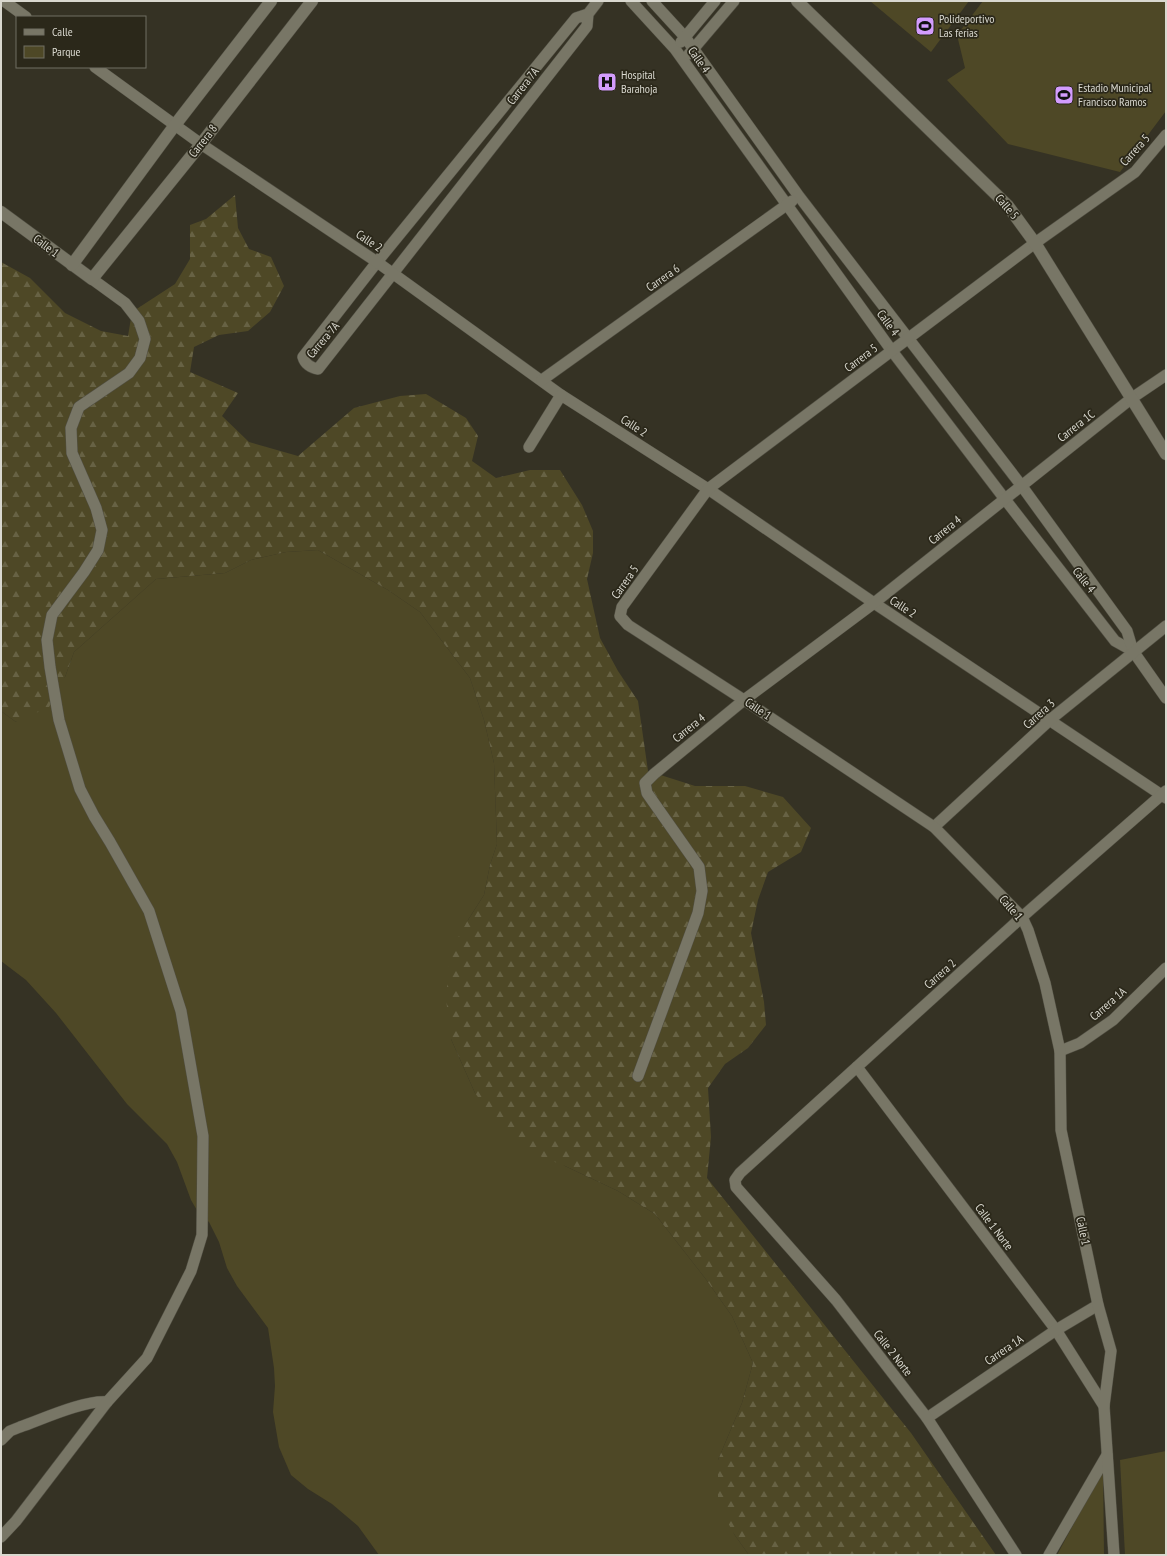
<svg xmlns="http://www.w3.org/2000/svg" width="1167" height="1556" font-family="'PT Sans Narrow',sans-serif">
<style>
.green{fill:#4e4826}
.forest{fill:url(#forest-firs)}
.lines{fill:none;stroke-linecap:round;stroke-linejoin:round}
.minor-casing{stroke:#514f43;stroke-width:12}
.tertiary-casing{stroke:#514f43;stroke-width:13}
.minor{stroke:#787666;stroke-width:11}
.tertiary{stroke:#787666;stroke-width:12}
.labels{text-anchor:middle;stroke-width:3.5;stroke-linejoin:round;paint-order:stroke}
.poi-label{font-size:12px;fill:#d9d8cf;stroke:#2b281a;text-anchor:start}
.street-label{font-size:12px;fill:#d9d8cf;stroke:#2b281a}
</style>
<defs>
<pattern id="forest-firs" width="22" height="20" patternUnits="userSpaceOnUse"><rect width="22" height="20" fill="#4e4826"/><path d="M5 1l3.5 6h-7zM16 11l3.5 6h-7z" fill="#676244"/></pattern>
</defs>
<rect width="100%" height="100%" fill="#353224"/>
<g class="green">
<path d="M870,1H969L931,52Z"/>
<path d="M983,1H1166V111L1120,172L1008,144L947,80L965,68L957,35Z"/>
<path d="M318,550L388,590L420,612L470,678L484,720L494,763L497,844L490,865L484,895L468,920L451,1039L475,1093L565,1166L618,1191L655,1214L705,1278L732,1316L753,1363L742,1403L718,1460L734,1534L749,1555H379L358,1526L332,1504L308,1489L291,1475L279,1447L273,1412L275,1386L274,1368L268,1328L237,1286L227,1268L219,1242L209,1222L198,1212L191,1200L177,1162L167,1144L127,1104L56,1013L26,980L1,961V711L16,722L65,677L74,652L156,579L225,573L251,560L286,552Z"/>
<path d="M1166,1451V1555H1125L1120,1460Z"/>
<path d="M1103,1469L1104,1555H1057Z"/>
</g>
<path class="forest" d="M235,195L238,228L249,249L271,257L284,286L270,312L248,331L219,335L194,347L190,372L238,393L222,416L249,442L298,456L354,408L400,396L426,394L466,418L478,436L472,461L496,478L530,470H560L582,505L593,531V553L587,579L600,638L618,671L638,701L648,771L695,786H745L783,797L811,828L801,852L768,872L758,900L751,933L764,1002L766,1025L748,1048L725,1064L708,1088L711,1137L707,1178L911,1433L996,1555H749L734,1534L718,1504V1460L742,1403L753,1363L732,1316L705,1278L655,1214L618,1191L565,1166L532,1153L505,1134L475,1093L451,1039L446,999L450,952L468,920L484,895L490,865L497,844L494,763L484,720L470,678L420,612L388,590L318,550L286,552L251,560L225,573L156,579L74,652L65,677L49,707L16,722L1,711V262L30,278L65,313L101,331L128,336L132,312L175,284L190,259V225L206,219Z"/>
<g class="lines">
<g class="minor-casing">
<g id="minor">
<path d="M4,1L26,17"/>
<path d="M631,1L675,49L892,351L1004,498L1115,641L1133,651"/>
<path d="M652,1L685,37L798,195L1021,485L1127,631L1133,651L1166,698"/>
<path d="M588,14L587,26L318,369C311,368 305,364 303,357L377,262L576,18L588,14L598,1"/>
<path d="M681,42L715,1"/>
<path d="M689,54L734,1"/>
<path d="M95,67L201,144L377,262L561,395L708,489L874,603L1166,798"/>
<path d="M542,380L792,201"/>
<path d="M529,447L561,395"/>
<path d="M934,827L1051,719L1166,626"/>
<path d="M1060,1051L1080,1043L1113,1020L1166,968"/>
<path d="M857,1067L1056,1330L1104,1406"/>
<path d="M638,1076L698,913L702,891L699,867L647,793L645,783L654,774L744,700L874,603L1132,398L1166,375"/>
<path d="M927,1418L1056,1330L1098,1305"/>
<path d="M1,1440L10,1431L20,1427C43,1419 84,1400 107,1402"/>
<path d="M1,1537L16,1521L107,1402L147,1358L191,1271L202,1235L203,1136L181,1011L149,911L110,842L94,816L80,789L59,720L50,667L47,640L52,615L84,572L98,550L102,530L96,508L72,453L71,428L79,407L129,373L140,358L145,339L139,321L125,303L92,279"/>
<path d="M1016,1555L927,1418L836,1300L736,1187L735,1180L740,1173L1022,917L1166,791"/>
<path d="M1049,1555L1107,1455"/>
<path d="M1114,1555L1104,1406L1111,1351L1098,1305L1061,1130L1060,1051L1045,983L1028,930L1022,917L934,827L744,700L628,625L620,616L622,607L708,489L1035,243L1135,172L1166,135"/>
</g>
</g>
<g class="tertiary-casing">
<g id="tertiary">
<path d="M797,1L1008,206L1035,243L1166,454"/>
<path d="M1,212L92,279L201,144L312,1"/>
<path d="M72,265L175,125L271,1"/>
</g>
</g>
<use href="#minor" class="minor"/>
<use href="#tertiary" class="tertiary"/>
</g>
<defs>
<g id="stadium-square" transform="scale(1)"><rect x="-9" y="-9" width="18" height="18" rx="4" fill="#d39cfd" stroke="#2b281a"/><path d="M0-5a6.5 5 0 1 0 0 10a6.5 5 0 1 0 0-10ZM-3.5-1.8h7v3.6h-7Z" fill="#111"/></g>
<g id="hospital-square" transform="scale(1)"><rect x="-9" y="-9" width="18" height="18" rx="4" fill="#d39cfd" stroke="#2b281a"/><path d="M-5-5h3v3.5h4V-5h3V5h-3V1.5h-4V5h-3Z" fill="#111"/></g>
</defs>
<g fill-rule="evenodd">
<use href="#stadium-square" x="925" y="26"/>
<use href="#hospital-square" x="607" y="82"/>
<use href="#stadium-square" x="1064" y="95"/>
</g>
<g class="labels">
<g class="poi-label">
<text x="939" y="23">Polideportivo<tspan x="939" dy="14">Las ferias</tspan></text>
<text x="621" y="79">Hospital<tspan x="621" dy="14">Barahoja</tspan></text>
<text x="1078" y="92">Estadio Municipal<tspan x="1078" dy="14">Francisco Ramos</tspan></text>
</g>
<g class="street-label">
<text transform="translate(699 60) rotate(55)" y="4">Calle 4</text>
<text transform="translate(523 86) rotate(-52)" y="4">Carrera 7A</text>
<text transform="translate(203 141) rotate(-52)" y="4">Carrera 8</text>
<text transform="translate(1135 150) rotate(-48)" y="4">Carrera 5</text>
<text transform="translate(1007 207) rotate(49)" y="4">Calle 5</text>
<text transform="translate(369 241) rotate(34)" y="4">Calle 2</text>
<text transform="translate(46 246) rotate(37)" y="4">Calle 1</text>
<text transform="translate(663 278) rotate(-35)" y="4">Carrera 6</text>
<text transform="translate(888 323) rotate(54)" y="4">Calle 4</text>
<text transform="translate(323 340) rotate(-50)" y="4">Carrera 7A</text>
<text transform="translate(861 358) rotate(-37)" y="4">Carrera 5</text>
<text transform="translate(634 426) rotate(33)" y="4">Calle 2</text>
<text transform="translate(1076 426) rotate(-38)" y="4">Carrera 1C</text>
<text transform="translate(945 530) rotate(-39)" y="4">Carrera 4</text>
<text transform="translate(1084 580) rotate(52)" y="4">Calle 4</text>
<text transform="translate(625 582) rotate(-55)" y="4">Carrera 5</text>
<text transform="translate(903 607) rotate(33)" y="4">Calle 2</text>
<text transform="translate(758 709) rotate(34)" y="4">Calle 1</text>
<text transform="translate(1039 714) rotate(-42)" y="4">Carrera 3</text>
<text transform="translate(689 728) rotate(-39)" y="4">Carrera 4</text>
<text transform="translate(1011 908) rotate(49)" y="4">Calle 1</text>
<text transform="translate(940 974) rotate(-42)" y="4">Carrera 2</text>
<text transform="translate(1108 1004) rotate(-41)" y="4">Carrera 1A</text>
<text transform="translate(994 1227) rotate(53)" y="4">Calle 1 Norte</text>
<text transform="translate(1083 1231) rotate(78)" y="4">Calle 1</text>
<text transform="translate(1004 1350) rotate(-34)" y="4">Carrera 1A</text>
<text transform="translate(893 1353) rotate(52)" y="4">Calle 2 Norte</text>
</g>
</g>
<rect width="1167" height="1556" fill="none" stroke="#d9d8cf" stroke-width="4"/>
<rect x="16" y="16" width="130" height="52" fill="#2b281a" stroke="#716e62"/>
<rect x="24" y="29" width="20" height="6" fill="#787666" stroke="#716e62"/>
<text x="52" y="36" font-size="12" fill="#d9d8cf">Calle</text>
<rect x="24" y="46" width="20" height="12" fill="#4e4826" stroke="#716e62"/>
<text x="52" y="56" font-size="12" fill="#d9d8cf">Parque</text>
</svg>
